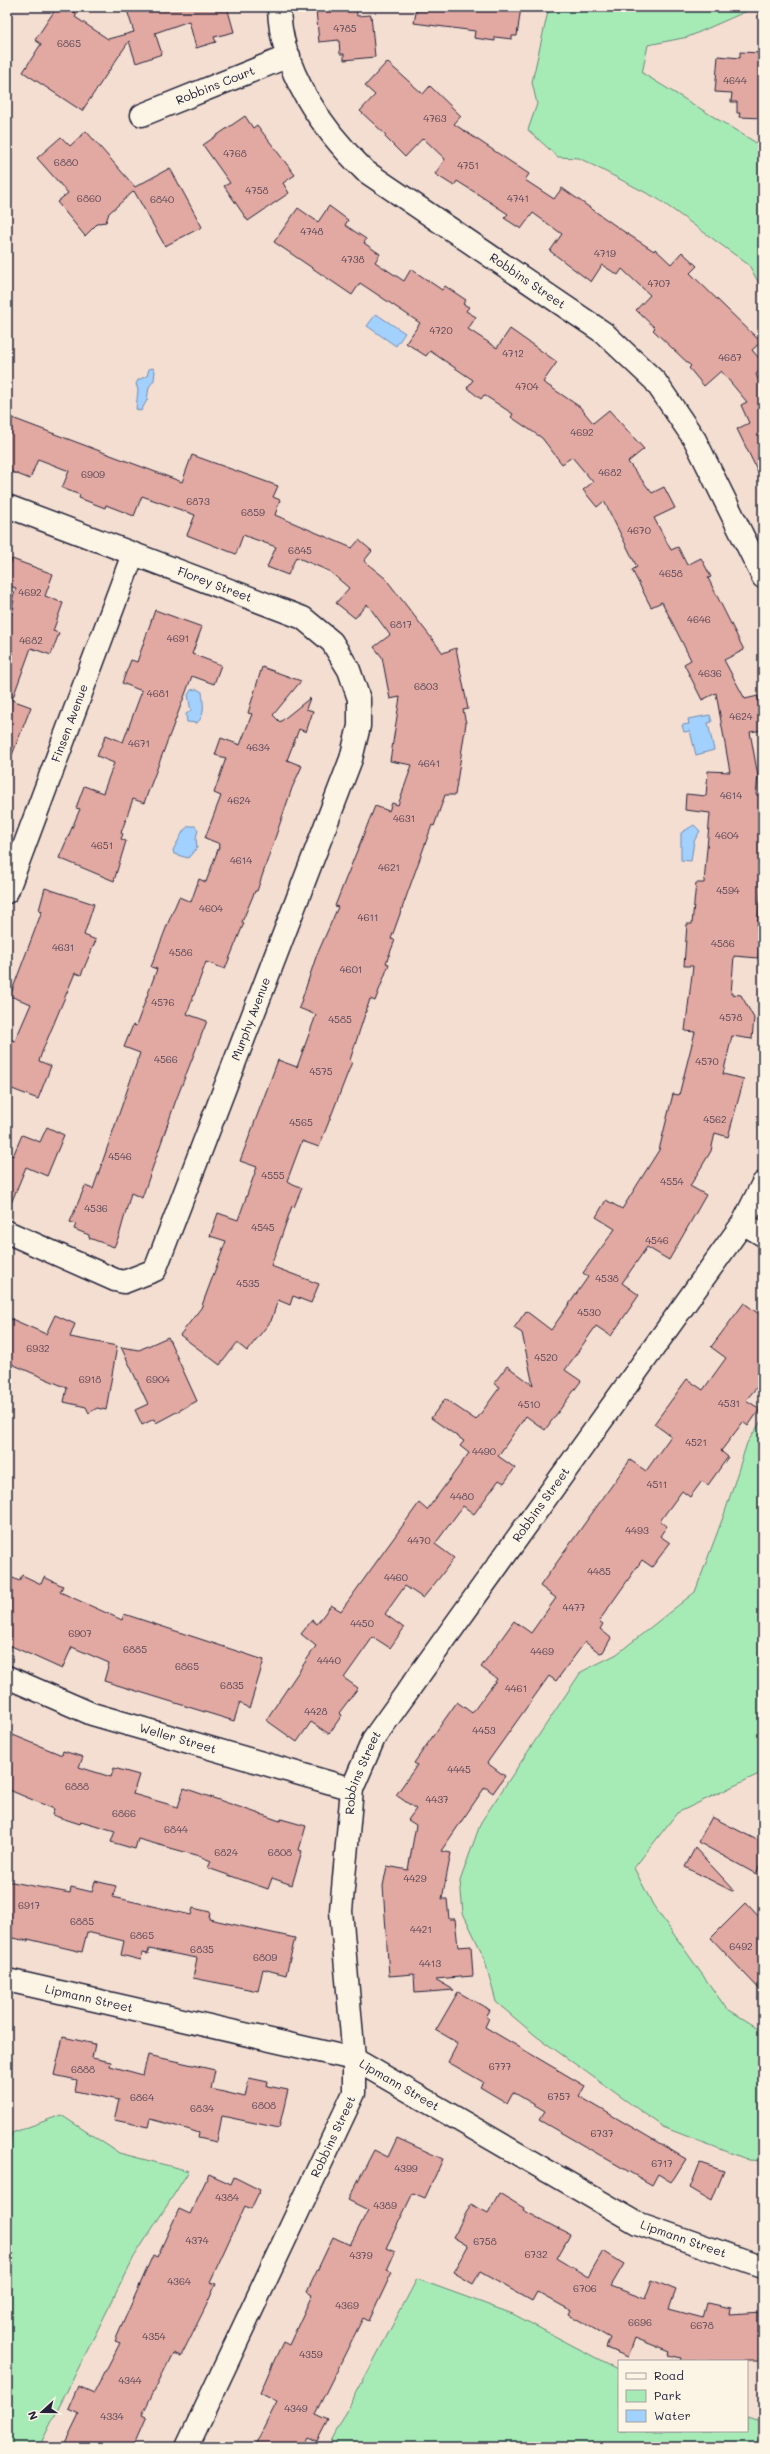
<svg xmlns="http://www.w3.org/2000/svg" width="770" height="2454" font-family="Mali,sans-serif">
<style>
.green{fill:#a6ebb6;stroke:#648678}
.water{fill:#a3d1ff;stroke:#6f8bb1}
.building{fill:#e2a8a2;stroke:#22223b}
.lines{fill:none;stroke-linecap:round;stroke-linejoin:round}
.minor-casing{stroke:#22223b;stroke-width:25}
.minor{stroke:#fcf5e5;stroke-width:22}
.labels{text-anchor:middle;stroke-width:3;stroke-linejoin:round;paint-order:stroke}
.number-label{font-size:10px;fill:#524455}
.street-label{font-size:12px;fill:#22223b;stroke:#fcf5e5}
</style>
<rect width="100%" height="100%" fill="#f4ded1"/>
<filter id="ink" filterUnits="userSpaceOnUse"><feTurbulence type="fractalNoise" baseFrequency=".025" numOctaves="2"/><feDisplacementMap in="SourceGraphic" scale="8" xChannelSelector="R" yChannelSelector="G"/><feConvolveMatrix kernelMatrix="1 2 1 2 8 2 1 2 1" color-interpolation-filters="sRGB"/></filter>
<g filter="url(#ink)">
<g class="green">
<path d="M549,7H756L688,37L648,45L642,73L763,147V291L749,265L658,199L579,158L558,157L528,130L537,104L532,82Z"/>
<path d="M763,1418V1772L677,1813L634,1868L653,1905L726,2008L763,2031V2161L749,2160L663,2127L536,2036L496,2002L484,1957L463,1913L460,1881L481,1822L581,1672L617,1654L695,1592L725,1512L747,1443Z"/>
<path d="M61,2115L119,2153L189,2171L134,2257L39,2447H7V2151L12,2133Z"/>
<path d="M417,2279L513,2314L619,2370V2431H747V2417L763,2422V2447H328Z"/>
</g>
<g class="water">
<path d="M376,314L405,333L396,346L367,326Z"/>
<path d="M153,368L155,371L154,380L149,387L147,400L141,411L136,409L138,390L136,384L138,380L147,376L149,369Z"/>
<path d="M197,689L202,692C203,704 206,714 197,723L187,722L186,714L191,711L188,695L191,690Z"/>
<path d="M710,715L712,722L708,723L714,750L696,755L690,731L684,732L682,725L689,724L688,719Z"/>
<path d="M694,825L700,831L694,841L691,861L681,860V833Z"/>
<path d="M189,826H195L198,830L196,838L197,848L188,858L174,854L173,850L184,830Z"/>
</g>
<g class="building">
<path d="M57,7H67L77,14L75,17L108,39L134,32L126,7H227L234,32L214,37L216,42L196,48L189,21L155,33L162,54L136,63L129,41L82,111L23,72L41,44L35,40Z"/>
<path d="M356,7L357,16L371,15L375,57L344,60V54H340L339,40L319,42L316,10Z"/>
<path d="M417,7H521L517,36H512V39L495,37V41L474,38L475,31L414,23Z"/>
<path d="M740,52L763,53V118L739,117L740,113H737V102H731L732,93L715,92L718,56L740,58Z"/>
<path d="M387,62L423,94L430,86L461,116L454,124L529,174L525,180L554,199L562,188L623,231L654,251L655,249L671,264L682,252L697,266L690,273L761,342L752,350L763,363V368L756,374L763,392V482L737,429L749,423L741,405L747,402L721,371L704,386L689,368L691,366L653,330L655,328L636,310L650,295L622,269L618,275L602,265L591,282L550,251L562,234L533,213L521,229L504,218L508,214L476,193L457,181L454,186L435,174L445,159L423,138L405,157L385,137L386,135L360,111L375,95L365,86Z"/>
<path d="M245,116L253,128L257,125L295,175L283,183L289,193L248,221L224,186L230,183L203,145Z"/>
<path d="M86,131L135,187L170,168L202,227L165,246L134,191L109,213L106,222L98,223L85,236L57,202L68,193L37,158L61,137L70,146Z"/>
<path d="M329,206L348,220L345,225L366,239L364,243L380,254L375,262L404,281L411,269L442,290L445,286L466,300L463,304L469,307L466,311L476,317L468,329L497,348L510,329L557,362L543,382L580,407L593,423L609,410L644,449L628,462L652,493L664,487L675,508L654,518L671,550L678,547L687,565L701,558L711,577L708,578L744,650L724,660L745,699L758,696L763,730L750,732L758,776L756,795L763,796V872L757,929H760L758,958L734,956L731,994L741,995L754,1018L752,1039L732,1036L723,1074L744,1079L728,1137L715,1133L711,1151L690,1186L706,1195L669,1260L647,1247L622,1283L639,1295L611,1336L596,1326L565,1370L581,1381L545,1430L526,1416L498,1456L515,1468L504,1483L499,1480L474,1514L463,1506L435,1544L454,1558L440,1577L423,1598L405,1586L385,1614L404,1628L390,1648L373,1637L344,1678L358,1688L339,1713L342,1715L329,1734L311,1722L297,1742L266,1720L316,1646L301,1634L312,1620L317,1624L331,1605L341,1611L419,1503L427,1510L469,1453L460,1446L464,1441L431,1418L445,1399L476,1420L500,1387L494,1383L507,1366L533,1385L522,1333L514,1328L526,1311L551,1330L588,1277L583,1273L615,1229L596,1217L606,1200L622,1209L659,1150L673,1094L679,1095L695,1032L685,1031L693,966H684L687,924H692L696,883H704L710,813L685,810L686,794L706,796L708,771L730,772L716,693L702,700L684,664L691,660L662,602L651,607L632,570L637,567L604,501L597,507L583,490L593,482L572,457L562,464L542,438L511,417L513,414L484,395L481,399L467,388L473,380L430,351L426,356L406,343L420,323L360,283L352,295L274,242L298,208L318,222Z"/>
<path d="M7,416L182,482L192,455L278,486L273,497L280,500L275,515L352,548L359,540L372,551L364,561L385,578L443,653L456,648L468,709L463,710L466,723L455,795H445L434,826L432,825L391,939L395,940L386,963L389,964L375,1001L370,999L350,1060L352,1062L319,1147L302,1141L287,1181L302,1188L294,1207L292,1206L271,1266L319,1284L311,1303L293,1296L290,1305L278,1300L271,1321L247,1351L237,1343L220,1365L180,1335L201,1308L226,1241L210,1236L218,1213L238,1220L257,1167L240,1161L278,1060L297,1067L316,1015L299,1008L316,957L338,907L335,906L344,883L375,806L389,811L392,803L398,805L412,765L390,761L400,697L390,699L382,657L374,647L390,635L367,604L355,618L336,603L349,588L329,571L296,557L288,575L267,567L276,547L243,535L236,554L215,546L187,535L195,515L142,496L134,516L106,505L105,508L79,498L80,495L62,488L69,471L38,459L30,479L7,470Z"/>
<path d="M12,559L53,574L45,596L63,603L53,631L59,633L51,655L31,648L12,700L31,707L10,760L7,759V626L14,607H12L14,601L12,600L16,588L7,585V573Z"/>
<path d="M155,610L202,627L192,654L221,665L214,684L192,676L144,803L133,799L121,833L123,834L121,839L126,841L114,881L59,858L80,809L76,808L84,786L103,793L114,763L97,756L106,735L123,742L142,691L122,683L131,660L137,662Z"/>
<path d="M262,667L301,681L273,715L280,722L310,698L306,709L313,711L306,732L299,729L287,760L302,766L292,788L257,891H255L242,922L244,923L225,969L206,962L187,1014L207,1021L176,1100L142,1198L131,1193L119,1236L114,1247L89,1238V1235L74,1229L76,1224L70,1222L85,1186L93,1189L140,1053L124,1047L133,1025L136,1026L157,969L151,967L168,923L179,897L191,902L199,879L206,882L220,844L205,838L221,796L214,793L226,758L215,755L221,738L240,745L252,714L248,713Z"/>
<path d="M45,888L94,904L84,935L96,940L81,975L75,973L42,1052L39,1061L51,1066L38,1099L7,1087V1038L15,1041L31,1004L10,996L42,911L39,910Z"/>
<path d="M47,1127L64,1135L47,1176L26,1167L7,1213V1153L13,1156L22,1135L40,1142Z"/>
<path d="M744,1303L763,1317V1380L746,1400L760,1409L748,1426L743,1422L721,1451L728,1457L708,1485L702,1481L690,1497L682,1491L660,1521L667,1526L660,1536L670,1543L652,1567L642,1560L599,1621L603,1624L600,1629L611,1638L603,1652L600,1653L585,1642L556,1681L549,1676L487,1763L505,1776L493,1793L485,1787L441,1851L451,1853L442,1899H447L449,1919H455L458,1947L471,1946L473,1976L435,1979L454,1990L415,1993L414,1974L389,1976L383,1886L387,1866L408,1870L416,1825L408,1820L416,1809L396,1795L417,1765L414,1763L457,1702L472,1713L497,1679L481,1667L514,1621L531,1633L556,1598L540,1586L630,1460L646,1471L671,1436L654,1424L687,1379L703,1390L726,1358L711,1347Z"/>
<path d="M55,1315L75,1324L70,1337L117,1346L106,1410L97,1408L89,1413L86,1407L64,1402L67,1388L7,1362V1317L46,1334Z"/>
<path d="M168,1337L197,1401L156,1423L154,1419L142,1425L135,1410L148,1404L121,1347L139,1350Z"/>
<path d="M7,1575L19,1581L22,1575L41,1584L44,1577L63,1586L60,1592L122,1620L124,1614L264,1660L249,1709L240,1702L234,1721L104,1681L109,1663L72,1647L62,1669L7,1644Z"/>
<path d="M13,1735L62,1755L63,1751L83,1757L79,1767L111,1777L114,1768L139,1775L133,1794L178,1807L184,1788L280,1821L281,1819L306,1826L299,1850L302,1851L292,1885L272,1878L268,1889L208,1868L211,1861L199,1856L138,1839L135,1849L111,1842L115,1831L81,1821L80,1824L52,1815L54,1809L7,1789V1750Z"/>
<path d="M712,1817L763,1843V1867H759L756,1874L698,1842Z"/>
<path d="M695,1848L734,1890L732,1891L685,1867Z"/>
<path d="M7,1881L70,1893L71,1887L92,1892L95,1881L116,1886L113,1897L191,1915L193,1908L210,1912L209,1919L295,1938L286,1975L263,1969L258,1991L193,1978L197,1958L149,1949L148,1954L142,1953L141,1960L121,1955L124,1941L87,1932L82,1952L28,1939V1941L7,1937Z"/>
<path d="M746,1903L763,1921V1993L711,1938Z"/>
<path d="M458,1992L490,2010L486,2017L489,2018L485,2027L585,2086L579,2096L686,2159L674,2178L671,2182L658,2174L652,2185L539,2120L545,2111L513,2092L507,2103L480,2087L483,2082L448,2062L458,2043L436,2030Z"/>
<path d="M63,2037L95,2044L92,2058L111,2062L110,2066L143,2075L148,2055L215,2070L211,2089L245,2097L249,2078L268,2082L267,2086L288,2090L279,2128L222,2116L217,2142L198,2138L199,2133L187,2129L150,2119L148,2127L114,2120L119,2100L75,2091L77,2080L54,2075Z"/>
<path d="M397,2138L443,2159L425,2198L413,2193L386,2248L395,2252L387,2270L392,2272L369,2321L363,2318L315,2414L328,2420L317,2441L308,2437L303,2447H254L277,2402L260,2393L273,2363L283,2342L289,2345L312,2295L307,2292L333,2237L350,2245L368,2210L348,2200L374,2150L388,2157Z"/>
<path d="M700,2163L724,2171L712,2201L690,2188Z"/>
<path d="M209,2174L231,2184L234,2177L260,2190L251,2209L245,2206L210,2282L216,2284L206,2306L181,2356L173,2353L142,2415L146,2417L133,2447H63L79,2414L68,2409L78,2386L94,2393L120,2343L115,2341L153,2255L157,2257L179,2209L190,2214Z"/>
<path d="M499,2193L524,2208L523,2210L570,2235L557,2258L588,2277L603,2251L624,2264L611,2286L645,2299L652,2280L676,2290L669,2309L703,2318L707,2303L730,2308L729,2314L763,2312V2361H680L681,2358L669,2355L670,2352L635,2338L628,2357L606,2348L610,2338L568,2314L570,2310L537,2292L532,2301L480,2272L473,2284L453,2272L468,2246L453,2237L471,2204L488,2213Z"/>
</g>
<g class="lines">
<g class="minor-casing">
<g id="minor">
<path id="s1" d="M279,7C280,70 322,129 365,171L604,333L655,381L695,440L763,577"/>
<path id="s2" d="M142,115L289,56"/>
<path id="s3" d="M7,506L303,618L332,642L349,670L359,699V726L351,759L155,1270L124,1282L115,1280L7,1232"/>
<path id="s4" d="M7,892L133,554"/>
<path d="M743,1223L763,1235"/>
<path id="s5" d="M7,1677L92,1714L352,1789"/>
<path id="s6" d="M7,1980L354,2059L637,2223L763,2267"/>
<path id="s7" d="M187,2447L354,2093V2059L341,1911L352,1789L374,1738L743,1223L763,1183"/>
</g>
</g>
<use href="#minor" class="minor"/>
</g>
</g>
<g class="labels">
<g class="number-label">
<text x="345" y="32">4785</text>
<text x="69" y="47">6865</text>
<text x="735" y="84">4644</text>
<text x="435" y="122">4763</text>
<text x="235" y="157">4768</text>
<text x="66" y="166">6880</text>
<text x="468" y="169">4751</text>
<text x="257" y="194">4758</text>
<text x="89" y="202">6860</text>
<text x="518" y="202">4741</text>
<text x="162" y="203">6840</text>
<text x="312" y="235">4748</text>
<text x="605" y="257">4719</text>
<text x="353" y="263">4738</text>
<text x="659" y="287">4707</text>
<text x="441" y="334">4720</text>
<text x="513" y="357">4712</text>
<text x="730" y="361">4687</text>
<text x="527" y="390">4704</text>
<text x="582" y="436">4692</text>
<text x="610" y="476">4682</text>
<text x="93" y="478">6909</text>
<text x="198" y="505">6873</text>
<text x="253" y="516">6859</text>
<text x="639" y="534">4670</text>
<text x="300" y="554">6845</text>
<text x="671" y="577">4658</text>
<text x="30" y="596">4692</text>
<text x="699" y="623">4646</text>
<text x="401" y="628">6817</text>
<text x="178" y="642">4691</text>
<text x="31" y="644">4682</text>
<text x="710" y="677">4636</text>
<text x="426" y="690">6803</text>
<text x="158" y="697">4681</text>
<text x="741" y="720">4624</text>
<text x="139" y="747">4671</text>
<text x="258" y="751">4634</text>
<text x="429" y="767">4641</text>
<text x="731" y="799">4614</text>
<text x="239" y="804">4624</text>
<text x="404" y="822">4631</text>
<text x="727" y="839">4604</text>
<text x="102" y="849">4651</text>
<text x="241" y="864">4614</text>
<text x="389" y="871">4621</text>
<text x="728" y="894">4594</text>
<text x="211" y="912">4604</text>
<text x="368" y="921">4611</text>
<text x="723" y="947">4586</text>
<text x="63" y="951">4631</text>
<text x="181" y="956">4586</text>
<text x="351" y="973">4601</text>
<text x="163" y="1006">4576</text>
<text x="731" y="1021">4578</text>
<text x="340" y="1023">4585</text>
<text x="166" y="1063">4566</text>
<text x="707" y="1065">4570</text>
<text x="321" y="1075">4575</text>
<text x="715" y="1123">4562</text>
<text x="301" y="1126">4565</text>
<text x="120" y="1160">4546</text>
<text x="273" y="1179">4555</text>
<text x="672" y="1185">4554</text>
<text x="96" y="1212">4536</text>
<text x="263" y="1231">4545</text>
<text x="657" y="1244">4546</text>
<text x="607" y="1282">4538</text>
<text x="248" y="1287">4535</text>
<text x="589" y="1316">4530</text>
<text x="38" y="1352">6932</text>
<text x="546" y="1361">4520</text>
<text x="90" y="1383">6918</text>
<text x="158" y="1383">6904</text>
<text x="729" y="1407">4531</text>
<text x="529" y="1408">4510</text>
<text x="696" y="1446">4521</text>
<text x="484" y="1455">4490</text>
<text x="657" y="1488">4511</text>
<text x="462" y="1500">4480</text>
<text x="637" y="1534">4493</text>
<text x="419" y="1544">4470</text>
<text x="599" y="1575">4485</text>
<text x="396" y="1581">4460</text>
<text x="574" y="1611">4477</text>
<text x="362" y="1627">4450</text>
<text x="80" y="1637">6907</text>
<text x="135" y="1653">6885</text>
<text x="542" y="1655">4469</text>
<text x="329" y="1664">4440</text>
<text x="187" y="1670">6865</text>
<text x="232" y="1689">6835</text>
<text x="516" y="1692">4461</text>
<text x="316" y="1715">4428</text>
<text x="484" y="1734">4453</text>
<text x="459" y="1773">4445</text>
<text x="77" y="1790">6888</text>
<text x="437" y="1803">4437</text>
<text x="124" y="1817">6866</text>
<text x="176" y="1833">6844</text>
<text x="226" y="1856">6824</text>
<text x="280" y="1856">6808</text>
<text x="415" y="1882">4429</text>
<text x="29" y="1909">6917</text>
<text x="82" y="1925">6885</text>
<text x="421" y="1933">4421</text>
<text x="142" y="1939">6865</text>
<text x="741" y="1950">6492</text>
<text x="202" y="1953">6835</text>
<text x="265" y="1961">6809</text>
<text x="430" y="1967">4413</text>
<text x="500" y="2070">6777</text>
<text x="83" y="2073">6888</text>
<text x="559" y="2100">6757</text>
<text x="142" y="2101">6864</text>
<text x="264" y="2109">6808</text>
<text x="202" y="2112">6834</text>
<text x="602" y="2137">6737</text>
<text x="662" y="2167">6717</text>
<text x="406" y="2172">4399</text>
<text x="227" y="2201">4384</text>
<text x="385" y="2209">4389</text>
<text x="197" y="2244">4374</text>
<text x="485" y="2245">6758</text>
<text x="536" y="2258">6732</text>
<text x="361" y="2259">4379</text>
<text x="179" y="2285">4364</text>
<text x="585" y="2292">6706</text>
<text x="347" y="2309">4369</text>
<text x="640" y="2326">6696</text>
<text x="702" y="2329">6678</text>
<text x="154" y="2340">4354</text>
<text x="311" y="2358">4359</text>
<text x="130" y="2384">4344</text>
<text x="296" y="2412">4349</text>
<text x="112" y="2420">4334</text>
</g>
<g class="street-label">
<text dy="4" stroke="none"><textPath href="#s2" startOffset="79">Robbins Court</textPath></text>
<text dy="4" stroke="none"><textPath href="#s1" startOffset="386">Robbins Street</textPath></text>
<text dy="4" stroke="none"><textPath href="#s3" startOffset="222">Florey Street</textPath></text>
<text dy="4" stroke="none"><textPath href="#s4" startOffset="180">Finsen Avenue</textPath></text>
<text transform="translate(251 1019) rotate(-69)" y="4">Murphy Avenue</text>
<text dy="4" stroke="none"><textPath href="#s7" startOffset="1039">Robbins Street</textPath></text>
<text dy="4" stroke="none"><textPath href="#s5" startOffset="182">Weller Street</textPath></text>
<text dy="4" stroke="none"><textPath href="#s7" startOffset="715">Robbins Street</textPath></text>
<text dy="4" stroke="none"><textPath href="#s6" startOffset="84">Lipmann Street</textPath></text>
<text dy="4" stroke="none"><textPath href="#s6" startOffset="408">Lipmann Street</textPath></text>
<text dy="4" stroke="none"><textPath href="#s7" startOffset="343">Robbins Street</textPath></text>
<text dy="4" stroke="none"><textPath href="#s6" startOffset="732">Lipmann Street</textPath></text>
</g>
</g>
<rect width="770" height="2454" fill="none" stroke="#fcf5e5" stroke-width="24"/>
<rect x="12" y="12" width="746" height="2430" fill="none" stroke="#22223b" stroke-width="1.5" filter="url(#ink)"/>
<rect x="618" y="2360" width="130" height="72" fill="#fcf5e5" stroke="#a5a1a1"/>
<rect x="626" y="2373" width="20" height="6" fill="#fcf5e5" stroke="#a5a1a1"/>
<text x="654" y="2380" font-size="12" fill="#22223b">Road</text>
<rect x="626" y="2390" width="20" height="12" fill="#a6ebb6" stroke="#a5a1a1"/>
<text x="654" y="2400" font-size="12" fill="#22223b">Park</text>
<rect x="626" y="2410" width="20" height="12" fill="#a3d1ff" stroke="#a5a1a1"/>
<text x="654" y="2420" font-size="12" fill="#22223b">Water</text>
<g transform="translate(42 2412) rotate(249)" stroke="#fcf5e5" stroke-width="3" paint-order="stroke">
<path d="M0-3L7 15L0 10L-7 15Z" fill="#22223b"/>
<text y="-6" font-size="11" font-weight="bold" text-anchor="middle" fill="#22223b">N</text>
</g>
</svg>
